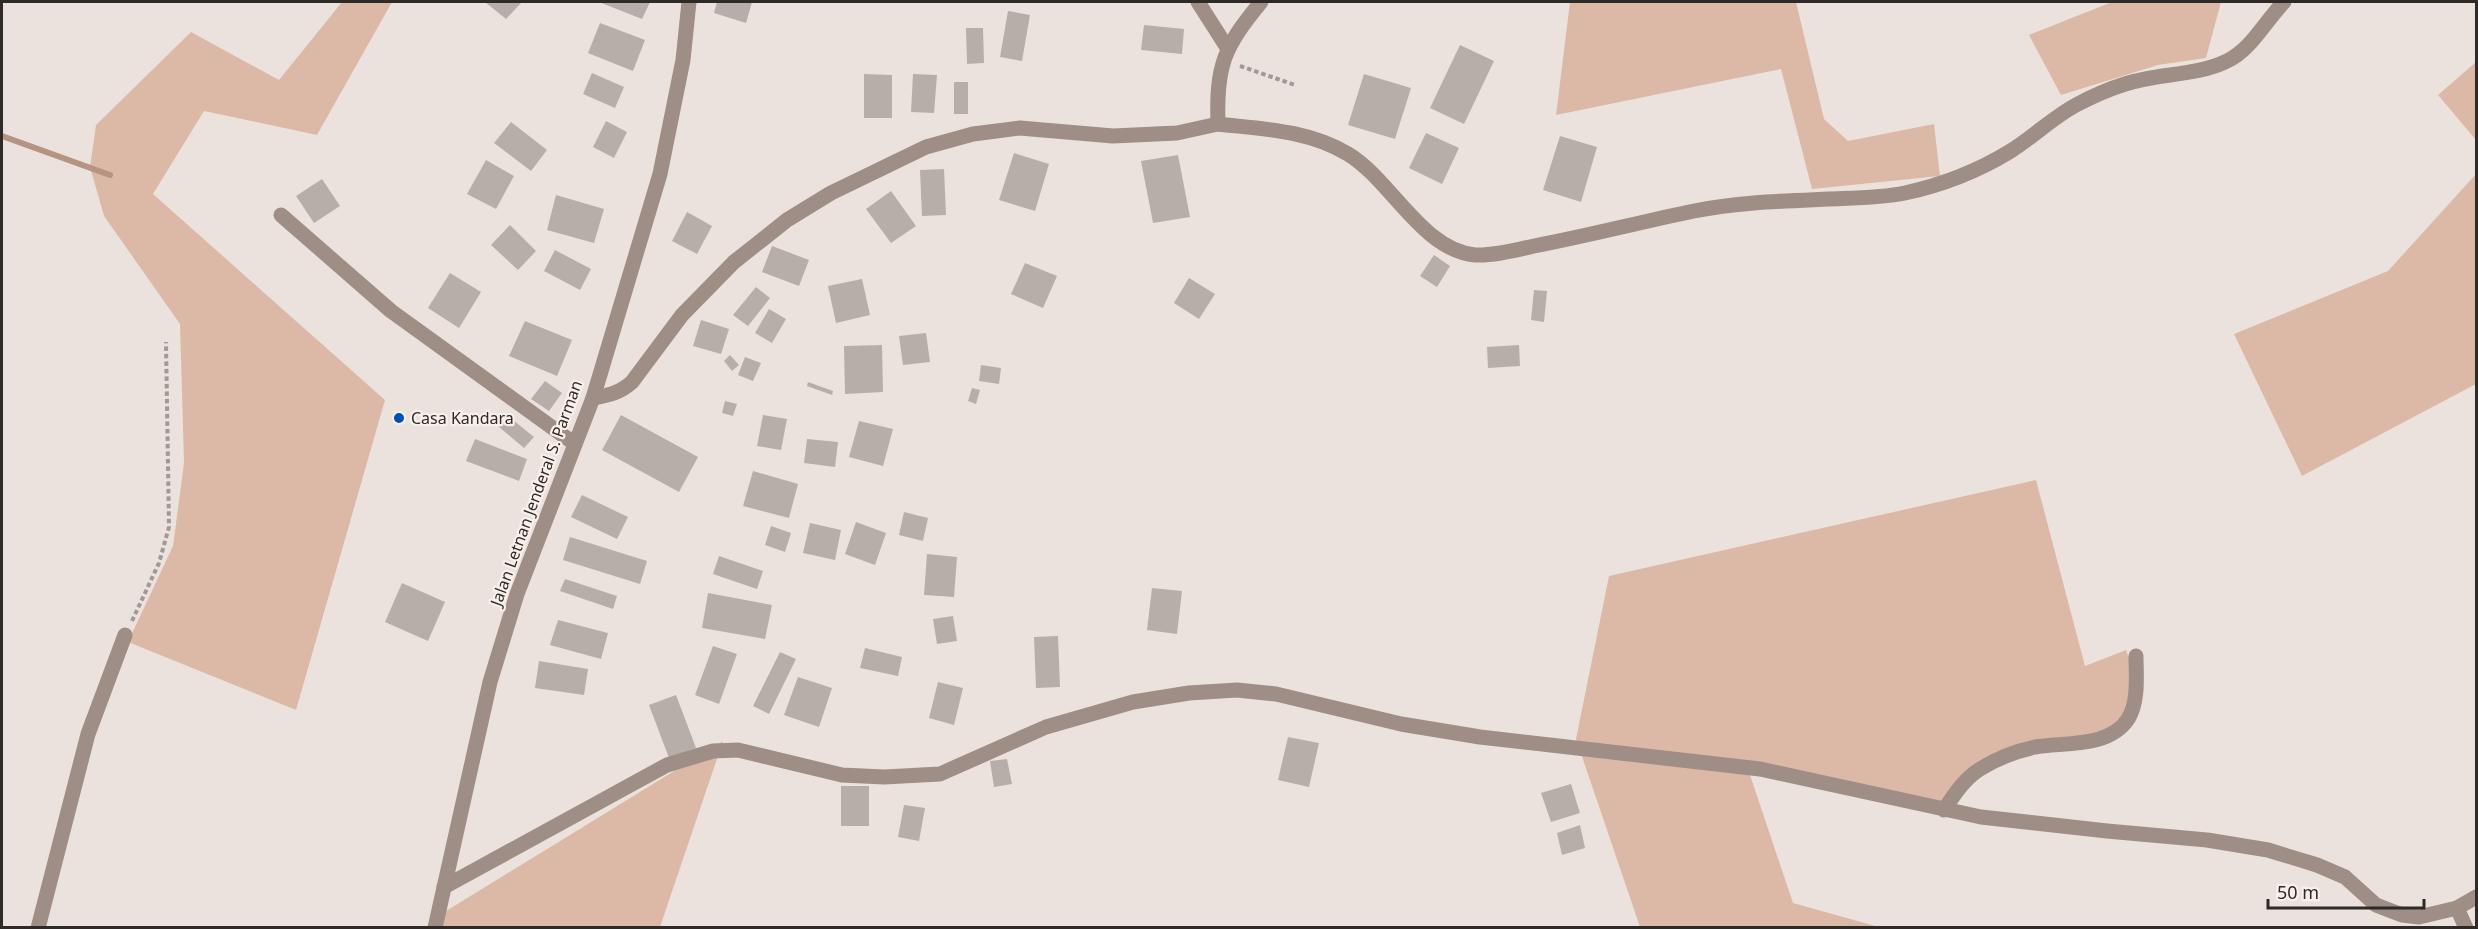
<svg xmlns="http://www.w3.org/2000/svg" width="2478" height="929" font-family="'Noto Sans',sans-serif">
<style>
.green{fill:#dcb9a7}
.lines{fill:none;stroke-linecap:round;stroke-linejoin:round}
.stream{stroke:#b69482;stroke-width:6}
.building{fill:#b7aea9}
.path{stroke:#a19996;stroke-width:4;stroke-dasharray:4.5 3;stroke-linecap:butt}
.minor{stroke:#9e8e86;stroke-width:15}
.poi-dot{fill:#004eb8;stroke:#f9efeb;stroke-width:2}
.labels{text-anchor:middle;stroke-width:4.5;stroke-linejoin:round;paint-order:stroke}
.poi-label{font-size:16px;fill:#2d2a28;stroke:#f9efeb;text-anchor:start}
.street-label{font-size:16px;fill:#2d2a28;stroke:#f9efeb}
</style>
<rect width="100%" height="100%" fill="#ece2dd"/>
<g class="green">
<path d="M342,2H392L317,135L204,111L153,194L385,400L296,710L128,642L173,546L184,463L180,324L104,216L90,167L96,125L191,32L279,80Z"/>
<path d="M1570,2H1796L1824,119L1848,141L1934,124L1940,176L1812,189L1781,69L1556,115Z"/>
<path d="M2112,2H2221L2206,58L2158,65L2061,95L2029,35Z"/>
<path d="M2476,62V140L2438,95Z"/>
<path d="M2476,174V384L2302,476L2234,334L2388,271Z"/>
<path d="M2036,480L2085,666L2126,650L2134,673L2122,719L2100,735L2019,746L1967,769L1944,807L1745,760L1793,903L1879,927H1640L1576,739L1609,576Z"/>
<path d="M723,741L660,927L430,928L433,919Z"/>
</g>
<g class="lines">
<path class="stream" d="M2,136L110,175"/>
</g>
<g class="building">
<path d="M485,2H522L506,19Z"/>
<path d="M599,2H650L642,19Z"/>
<path d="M717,2H752L746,23L714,13Z"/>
<path d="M1008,11L1030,15L1022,61L1000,57Z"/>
<path d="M600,23L645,40L633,71L588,53Z"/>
<path d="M1144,25L1184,29L1182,54L1141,50Z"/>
<path d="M966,28H983L984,63L967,64Z"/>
<path d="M1460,45L1494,61L1464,124L1430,108Z"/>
<path d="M592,73L624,87L615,108L583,94Z"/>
<path d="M864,74L892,75V118H864Z"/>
<path d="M913,74L937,75L934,113L911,112Z"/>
<path d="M1364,74L1411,88L1395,139L1348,125Z"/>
<rect x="954" y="82" width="14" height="32"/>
<path d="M606,121L627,132L614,158L593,147Z"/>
<path d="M511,122L547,150L531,171L494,143Z"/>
<path d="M1426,133L1459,148L1442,184L1409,168Z"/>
<path d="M1560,136L1597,147L1581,202L1543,190Z"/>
<path d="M1014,153L1049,164L1035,211L999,200Z"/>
<path d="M1178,155L1190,217L1153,223L1141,161Z"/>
<path d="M486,160L514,176L496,209L467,194Z"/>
<path d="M944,169L946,215L922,216L920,170Z"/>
<path d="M322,179L340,206L314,223L296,196Z"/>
<path d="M891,191L916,226L891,243L866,209Z"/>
<path d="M556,195L604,209L594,243L547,230Z"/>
<path d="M687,212L712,226L697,254L672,241Z"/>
<path d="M510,225L536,251L518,270L491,245Z"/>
<path d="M772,246L809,260L799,286L762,272Z"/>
<path d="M555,250L591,269L580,290L544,271Z"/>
<path d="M1434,255L1450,266L1437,287L1420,276Z"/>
<path d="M1025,263L1057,276L1043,308L1011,294Z"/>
<path d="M450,273L481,292L459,328L428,308Z"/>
<path d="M1189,278L1215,294L1199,319L1174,303Z"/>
<path d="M862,279L870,315L836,323L828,286Z"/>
<path d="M756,287L770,298L748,326L733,315Z"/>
<path d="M1534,290L1547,291L1544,322L1531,320Z"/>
<path d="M769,309L786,319L772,343L755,333Z"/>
<path d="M701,320L729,329L721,354L693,346Z"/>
<path d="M525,321L572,340L557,376L509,356Z"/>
<path d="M926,333L930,362L903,365L899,336Z"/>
<path d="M882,345L883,392L845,394L844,346Z"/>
<path d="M1519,345L1520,366L1488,368L1487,347Z"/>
<path d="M730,355L739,365L732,371L724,361Z"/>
<path d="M745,357L761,363L753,381L738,375Z"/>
<path d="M981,365L1001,368L999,384L979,381Z"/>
<path d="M545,381L562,393L549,411L531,399Z"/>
<path d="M808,382L833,391L832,395L807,386Z"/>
<path d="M972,388L980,390L976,404L968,401Z"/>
<path d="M725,401L737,404L733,416L722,413Z"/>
<path d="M621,415L698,457L679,492L602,450Z"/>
<path d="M763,415L787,419L781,450L757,446Z"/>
<path d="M508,416L534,437L524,448L499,427Z"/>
<path d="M859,421L893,429L883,466L849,457Z"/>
<path d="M475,439L527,459L519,481L466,461Z"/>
<path d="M807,439L838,442L835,467L804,463Z"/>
<path d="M753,471L798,484L789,518L743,506Z"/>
<path d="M582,495L628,517L617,539L571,517Z"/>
<path d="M904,512L928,518L923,541L899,535Z"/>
<path d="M856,522L886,533L875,565L845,554Z"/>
<path d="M810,523L841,530L835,560L803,553Z"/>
<path d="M771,526L791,533L785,552L765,545Z"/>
<path d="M570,537L647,561L640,584L563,560Z"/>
<path d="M927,554L957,557L954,597L924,595Z"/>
<path d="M719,556L763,571L757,589L713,574Z"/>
<path d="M565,579L617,596L613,609L560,591Z"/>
<path d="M402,583L445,602L428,641L385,622Z"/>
<path d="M1152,588L1182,591L1177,634L1147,630Z"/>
<path d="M708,593L772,605L765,639L702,628Z"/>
<path d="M953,616L957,641L937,644L933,619Z"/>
<path d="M558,620L608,633L601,659L550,645Z"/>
<path d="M1058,636L1060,687L1036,688L1034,637Z"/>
<path d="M713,646L737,654L719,704L695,695Z"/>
<path d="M865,648L902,657L898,676L860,668Z"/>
<path d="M780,652L796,659L769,714L753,706Z"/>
<path d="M539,661L588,669L584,695L535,688Z"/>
<path d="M798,677L832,688L819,727L784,715Z"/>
<path d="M938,682L963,688L954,725L929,718Z"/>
<path d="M676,695L696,748L669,758L649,705Z"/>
<path d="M1288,737L1319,743L1309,787L1278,780Z"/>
<path d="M1007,759L1012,784L994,787L990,761Z"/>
<path d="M1571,784L1580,813L1551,822L1541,793Z"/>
<rect x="841" y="786" width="28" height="40"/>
<path d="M904,805L925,808L919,841L898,837Z"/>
<path d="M1580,825L1585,848L1562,855L1557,833Z"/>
</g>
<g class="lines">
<g class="path">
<path d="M1240,66L1295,85"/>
<path d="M132,621L159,563L169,527L166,342"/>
</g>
<g class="minor">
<path d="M1198,2L1228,49"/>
<path d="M1218,124C1262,129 1309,130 1348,154C1391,180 1422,250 1475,255C1493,256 1516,250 1534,246C1587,236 1641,222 1694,211C1739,202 1784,201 1829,199C1854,198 1881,198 1905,193C1942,185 1976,172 2009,152C2032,138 2052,118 2076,105C2091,97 2109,89 2125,84C2158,73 2197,76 2227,61C2251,50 2266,20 2284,2"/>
<path d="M281,215L391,311L575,444"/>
<path d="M593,398C609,395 620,393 632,382L682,315L734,262L787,220L831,193L926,147L973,134L1020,128L1113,136L1177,133L1218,124C1216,65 1224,47 1261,2"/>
<path d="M1944,810C1954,795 1964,779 1980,769C1996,759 2016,751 2035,747C2065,742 2109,748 2128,719C2139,701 2136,675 2136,656"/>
<path d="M444,887L667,765L713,751L738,750L842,775L884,777L940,774L1046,727L1133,702L1189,693L1237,690L1276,694L1401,724L1480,737L1760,769L1981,817L2107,831L2207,840L2268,850L2317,865L2345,877L2376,905L2402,915L2419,917L2457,908L2476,897"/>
<path d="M2457,908L2466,928"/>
<path d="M38,928L88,734L125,635"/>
<path d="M435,928L490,682L517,594L593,398L660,174L683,60L689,2"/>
</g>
</g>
<circle class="poi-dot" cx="399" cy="418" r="6"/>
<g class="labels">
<g class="poi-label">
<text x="411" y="424">Casa Kandara</text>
</g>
<g class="street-label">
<text transform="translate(536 493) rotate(-70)" y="6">Jalan Letnan Jenderal S. Parman</text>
</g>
</g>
<rect width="2478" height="929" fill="none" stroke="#2d2a28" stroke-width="6"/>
<path d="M2268 899v9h156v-9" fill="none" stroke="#2d2a28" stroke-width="3"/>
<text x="2277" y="899" font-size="18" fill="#2d2a28" stroke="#f9efeb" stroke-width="4.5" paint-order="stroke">50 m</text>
</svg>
